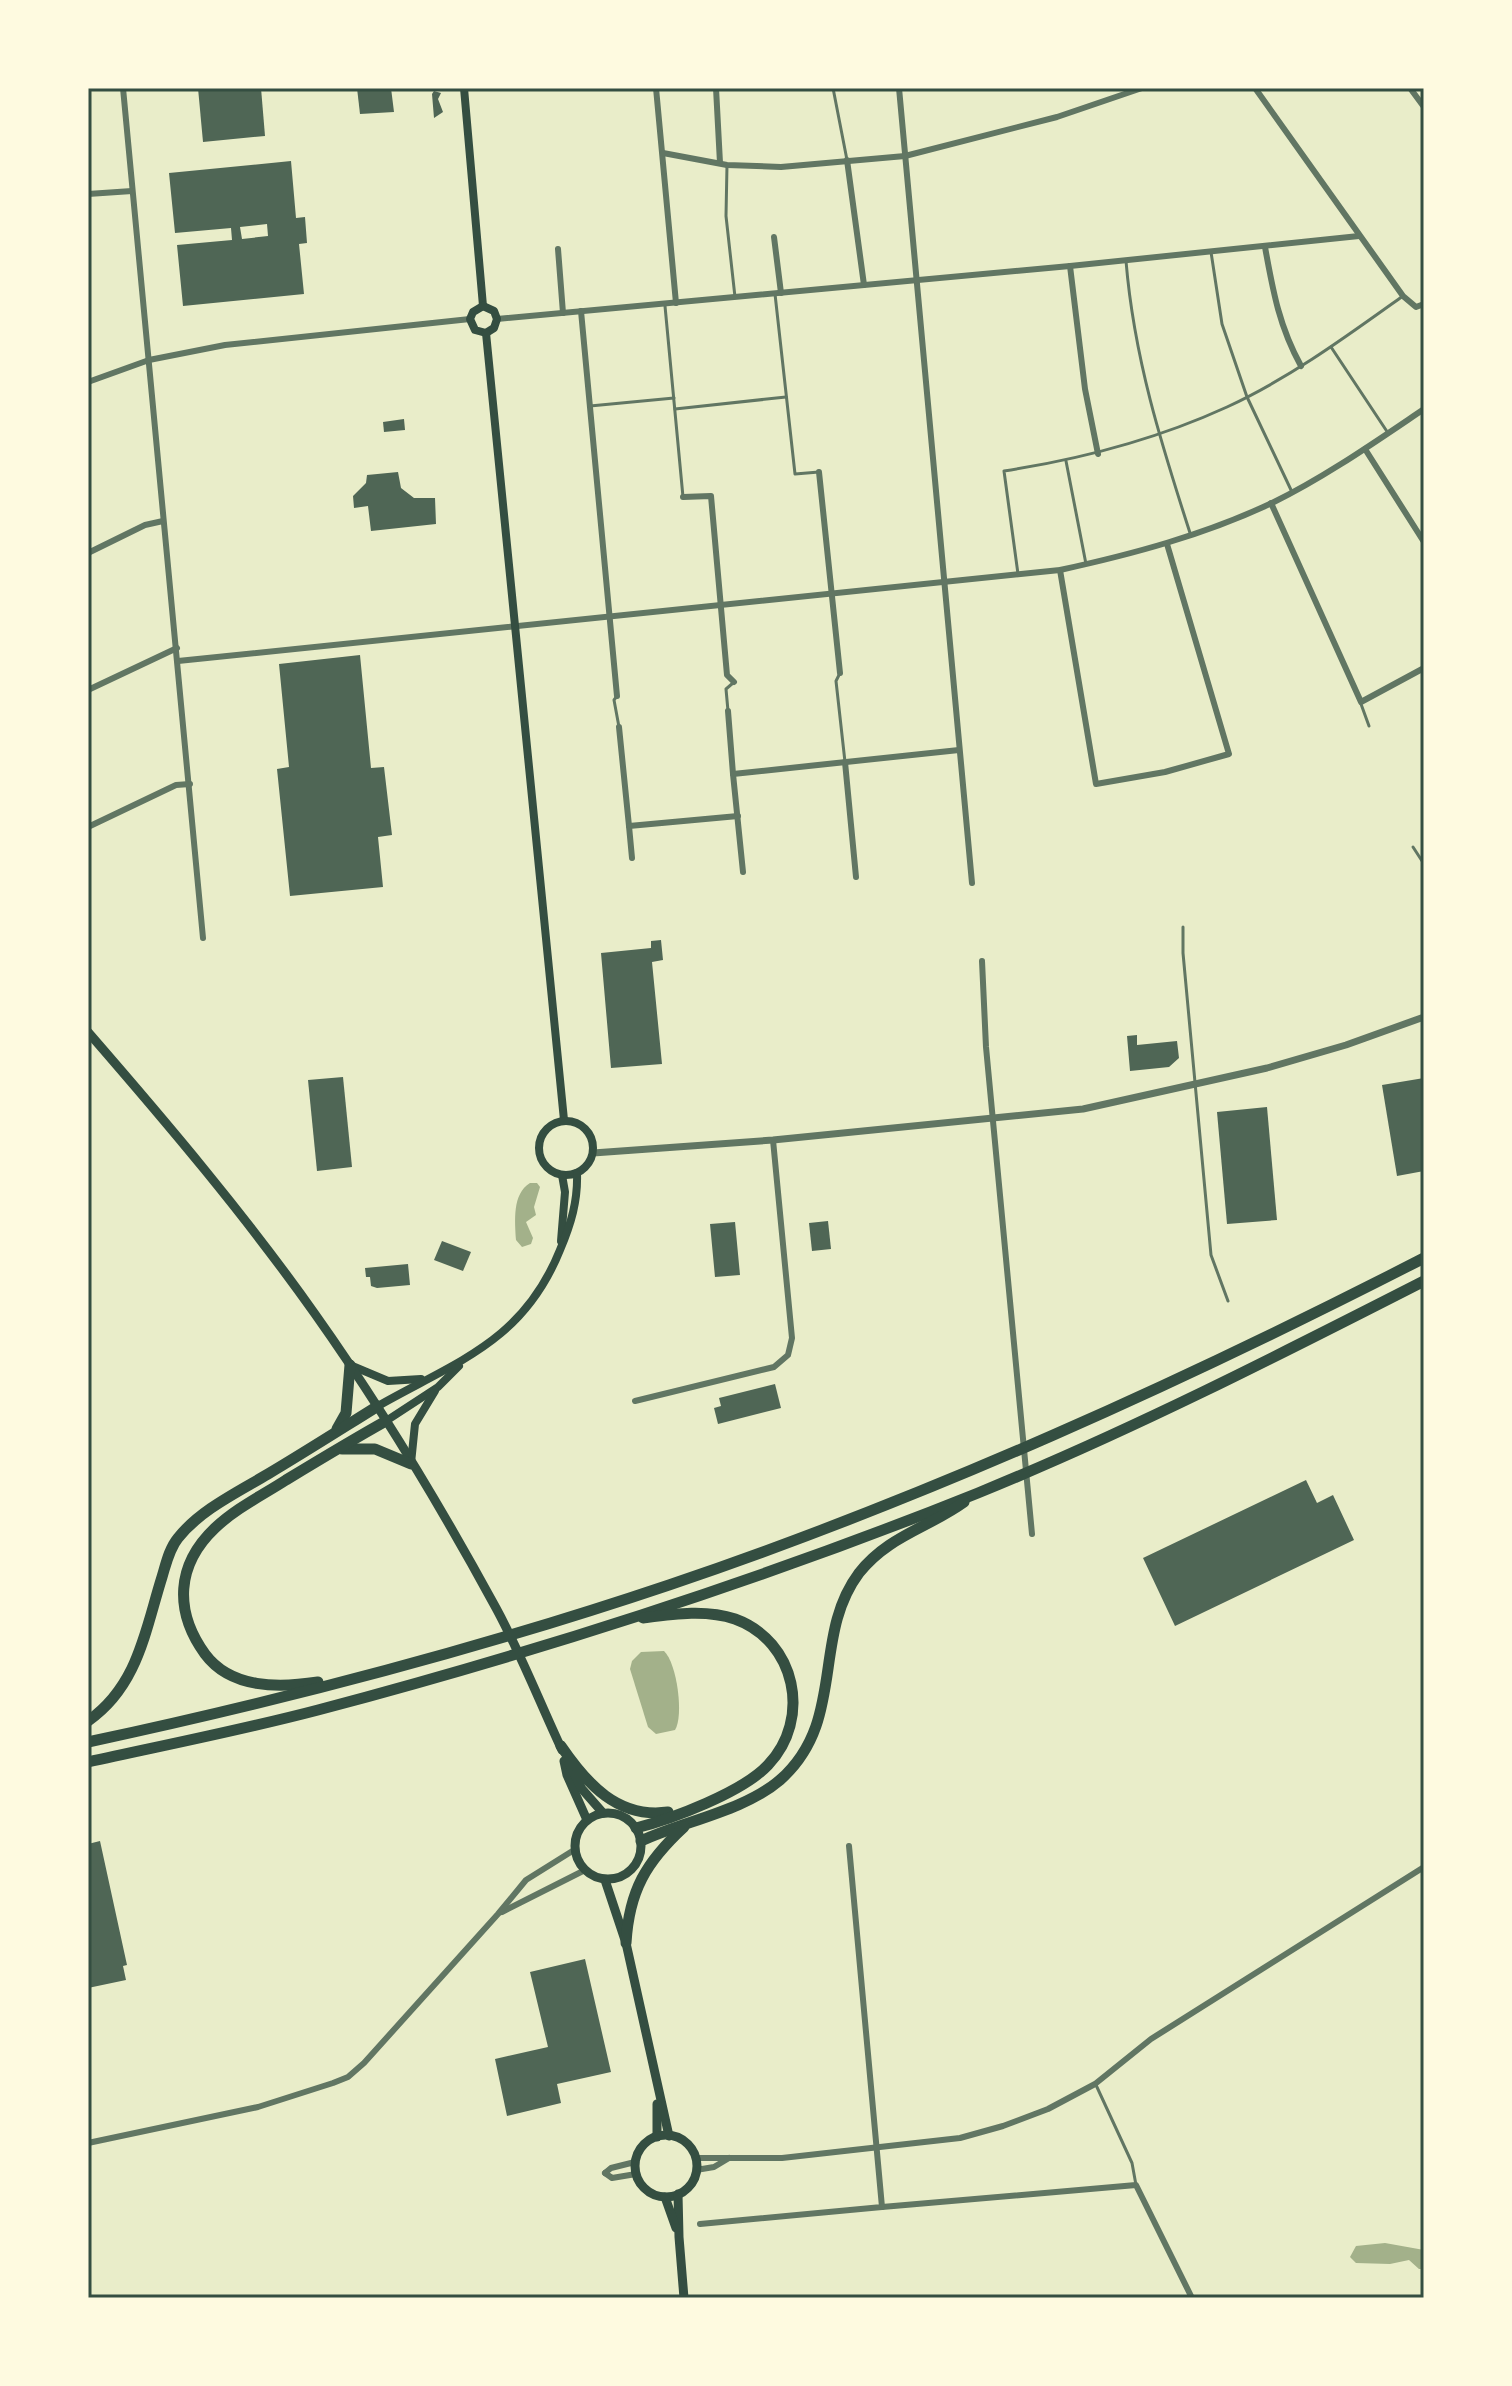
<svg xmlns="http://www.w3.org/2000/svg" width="1512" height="2386" font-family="'Alegreya Sans',sans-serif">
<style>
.water{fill:#a3b18a}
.building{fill:#4f6655;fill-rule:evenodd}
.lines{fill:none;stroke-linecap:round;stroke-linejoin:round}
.service{stroke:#617663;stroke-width:3}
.minor{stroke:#617663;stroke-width:6}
.tertiary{stroke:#617663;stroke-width:7}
.secondary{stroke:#344e41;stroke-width:8}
.primary{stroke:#344e41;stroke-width:9}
.motorway{stroke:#344e41;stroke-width:11}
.neatline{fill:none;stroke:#344e41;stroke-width:3}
</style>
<rect width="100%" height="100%" fill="#e9edc9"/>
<g class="water">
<path d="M530,1183H537L540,1187L534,1207L536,1215L526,1222L533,1238L531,1244L522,1247L516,1240C515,1221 512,1194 530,1183Z"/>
<path d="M664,1651C677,1663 684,1716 675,1730L656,1734L648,1727L630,1669L632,1661L641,1652Z"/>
<path d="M1385,2243L1424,2250V2269H1419L1409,2260L1390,2264L1356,2263L1350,2257L1356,2246Z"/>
</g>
<g class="building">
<path d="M198,88H261L265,136L203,142Z"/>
<path d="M357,88H391L394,112L360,114Z"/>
<path d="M434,91L441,93L438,99L443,112L434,118L432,94Z"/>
<path d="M291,161L296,218L305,217L307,243L299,244L304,294L183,306L177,245L232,240L231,228L175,233L169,173ZM267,224L268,236L242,239L240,227Z"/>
<path d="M404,419L405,430L384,432L383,422Z"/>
<path d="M398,472L401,488L414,498H435L436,524L371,531L368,506L354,508L353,496L366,483L367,475Z"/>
<path d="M360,655L371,768L384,767L392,835L378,837L383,887L290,896L277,769L289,767L279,664Z"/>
<path d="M661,940L663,960L652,962L662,1064L611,1068L601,953L651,948V941Z"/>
<path d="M1137,1035V1045L1177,1041L1179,1058L1169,1067L1130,1071L1127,1036Z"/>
<path d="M343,1077L352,1167L317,1171L308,1080Z"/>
<path d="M1424,1078V1171L1397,1176L1382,1085Z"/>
<path d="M1267,1107L1277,1220L1227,1224L1217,1112Z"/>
<path d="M828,1221L831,1249L812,1251L809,1223Z"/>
<path d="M735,1222L740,1275L715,1277L710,1224Z"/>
<path d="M442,1241L471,1252L463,1271L434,1260Z"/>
<path d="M408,1264L410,1285L377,1288L371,1286L370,1277H366L365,1268Z"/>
<path d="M775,1384L781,1408L718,1424L714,1408L721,1406L719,1398Z"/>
<path d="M1306,1480L1317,1503L1333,1495L1354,1540L1175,1626L1143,1558Z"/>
<path d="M100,1841L127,1965L123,1966L126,1980L88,1988V1844Z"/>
<path d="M585,1959L611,2072L557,2084L561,2103L507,2116L495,2059L548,2047L530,1972Z"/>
</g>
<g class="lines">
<g class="service">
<path d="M833,88L847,160"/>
<path d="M727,165L726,216L735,297"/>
<path d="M1211,252L1222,324L1247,397L1292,492"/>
<path d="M1126,261C1134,358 1161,443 1191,536"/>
<path d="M775,294L795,474L819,472"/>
<path d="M665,306L683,497"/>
<path d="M1331,347L1388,433"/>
<path d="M590,406L674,398"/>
<path d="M675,409L786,397"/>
<path d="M1066,461L1086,564"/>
<path d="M1018,574L1004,471C1082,459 1155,440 1227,407C1290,378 1347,336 1403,296"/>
<path d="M839,675L836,681L845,762"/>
<path d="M617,696L614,700L619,727"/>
<path d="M1361,704L1369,726"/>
<path d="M728,711L726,689L733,683"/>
<path d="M1413,847L1424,864"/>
<path d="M1183,927V953L1211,1255L1228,1301"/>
<path d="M1096,2085L1132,2163L1136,2185"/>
</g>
<g class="minor">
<path d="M123,88L203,938"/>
<path d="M656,88L676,303"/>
<path d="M716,88L720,163"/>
<path d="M899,88L972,883"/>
<path d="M1255,88L1403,296L1416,307L1424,304"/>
<path d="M1410,88L1424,107"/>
<path d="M663,153L727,165L781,167L905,156L1057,117L1142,88"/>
<path d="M847,160L864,285"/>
<path d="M88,194L132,191"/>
<path d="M774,237L781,293"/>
<path d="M1265,247C1273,291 1279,326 1301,366"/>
<path d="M558,249L563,313"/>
<path d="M1070,266L1085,389L1098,454"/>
<path d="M581,311L617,696"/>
<path d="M497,319L1070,266L1359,236"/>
<path d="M88,382L149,360L225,345L470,319"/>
<path d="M1365,449L1424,542"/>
<path d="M819,472L840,673"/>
<path d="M683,497L711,496L727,675L734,682"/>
<path d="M1271,503L1361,702L1424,668"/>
<path d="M88,553L145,525L163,521"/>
<path d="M1060,570L1096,784L1165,772L1229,754L1167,544"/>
<path d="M178,661L1060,570C1133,554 1204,535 1272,503C1325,477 1375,442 1424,409"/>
<path d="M88,690L177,648"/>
<path d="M728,711L733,774"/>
<path d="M619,727L629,826"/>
<path d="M845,762L856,877"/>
<path d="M88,827L176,785L190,784"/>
<path d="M632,858L629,826L738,816"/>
<path d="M743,872L733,774L959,750"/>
<path d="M982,961L986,1047L1032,1534"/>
<path d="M635,1401L774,1367L788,1355L792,1338L773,1140"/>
<path d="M502,1912L585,1870"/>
<path d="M88,2143L258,2107L333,2083L348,2077L364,2063L498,1914L526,1880L574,1850"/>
<path d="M696,2158H782L960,2138L1003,2126L1048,2109L1095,2084L1151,2039L1424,1867"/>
<path d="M696,2170L714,2167L729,2158"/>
<path d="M605,2173L611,2168L635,2162"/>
<path d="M605,2173L612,2178L636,2174"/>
<path d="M882,2207L1136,2185L1192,2298"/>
<path d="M700,2224L882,2207L849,1846"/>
</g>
<path class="tertiary" d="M593,1153L773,1140L1083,1109L1267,1068L1346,1045L1424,1017"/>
<g class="secondary">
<path d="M464,88L483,306"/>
<path d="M483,306L473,312L470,319L475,330L486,333"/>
<path d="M483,306L494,311L497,319L494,328L486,333"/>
<path d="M486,333L564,1120"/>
<circle cx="566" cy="1148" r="27"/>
<path d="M561,1241L565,1192L562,1175"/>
<path d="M350,1365L388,1381L421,1379"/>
<path d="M378,1406C457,1361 523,1342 560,1250C571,1224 578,1201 577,1173"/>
<path d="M386,1421L438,1387L459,1366"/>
<path d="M411,1463L415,1424L435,1391"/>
</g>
<g class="primary">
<path d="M88,1032C167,1123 245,1215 315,1314C381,1407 441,1507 496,1608C521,1654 540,1703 562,1750"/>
<path d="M564,1761L567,1775L587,1820"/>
<path d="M569,1763L582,1789L603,1813"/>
<circle cx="608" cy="1846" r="33"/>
<path d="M605,1880L626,1943L669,2136"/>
<path d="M657,2104V2137"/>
<circle cx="666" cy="2166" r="31"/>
<path d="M678,2194L679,2237L684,2298"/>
<path d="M665,2197L676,2228"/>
</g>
<g class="motorway">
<path d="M337,1429L346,1413L350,1365"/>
<path d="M342,1449H375L411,1464"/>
<path d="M318,1682C279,1688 231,1689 205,1654C174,1611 176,1565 215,1528C236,1508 263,1495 286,1480C319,1460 352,1440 386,1421"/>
<path d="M88,1721C138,1686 145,1631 162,1577C166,1564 169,1549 178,1538C200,1510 238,1492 268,1474C305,1452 341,1429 378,1406"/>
<path d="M88,1742C284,1700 479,1649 669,1585C929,1497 1180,1383 1424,1258"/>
<path d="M561,1746C587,1784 618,1819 668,1812"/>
<path d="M88,1762C165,1745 242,1730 318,1710C541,1651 764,1579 978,1493C1130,1431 1277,1356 1424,1281"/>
<path d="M636,1828C672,1819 743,1792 768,1765C812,1719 796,1641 735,1619C706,1609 673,1614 643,1618"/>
<path d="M641,1841C684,1821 744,1811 780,1780C847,1721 811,1637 859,1573C888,1536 928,1528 964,1502"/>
<path d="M626,1943C629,1891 646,1862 684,1827"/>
</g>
</g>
<rect width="1512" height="2386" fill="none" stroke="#fefae0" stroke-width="180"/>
<rect x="90" y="90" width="1332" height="2206" class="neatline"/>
</svg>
